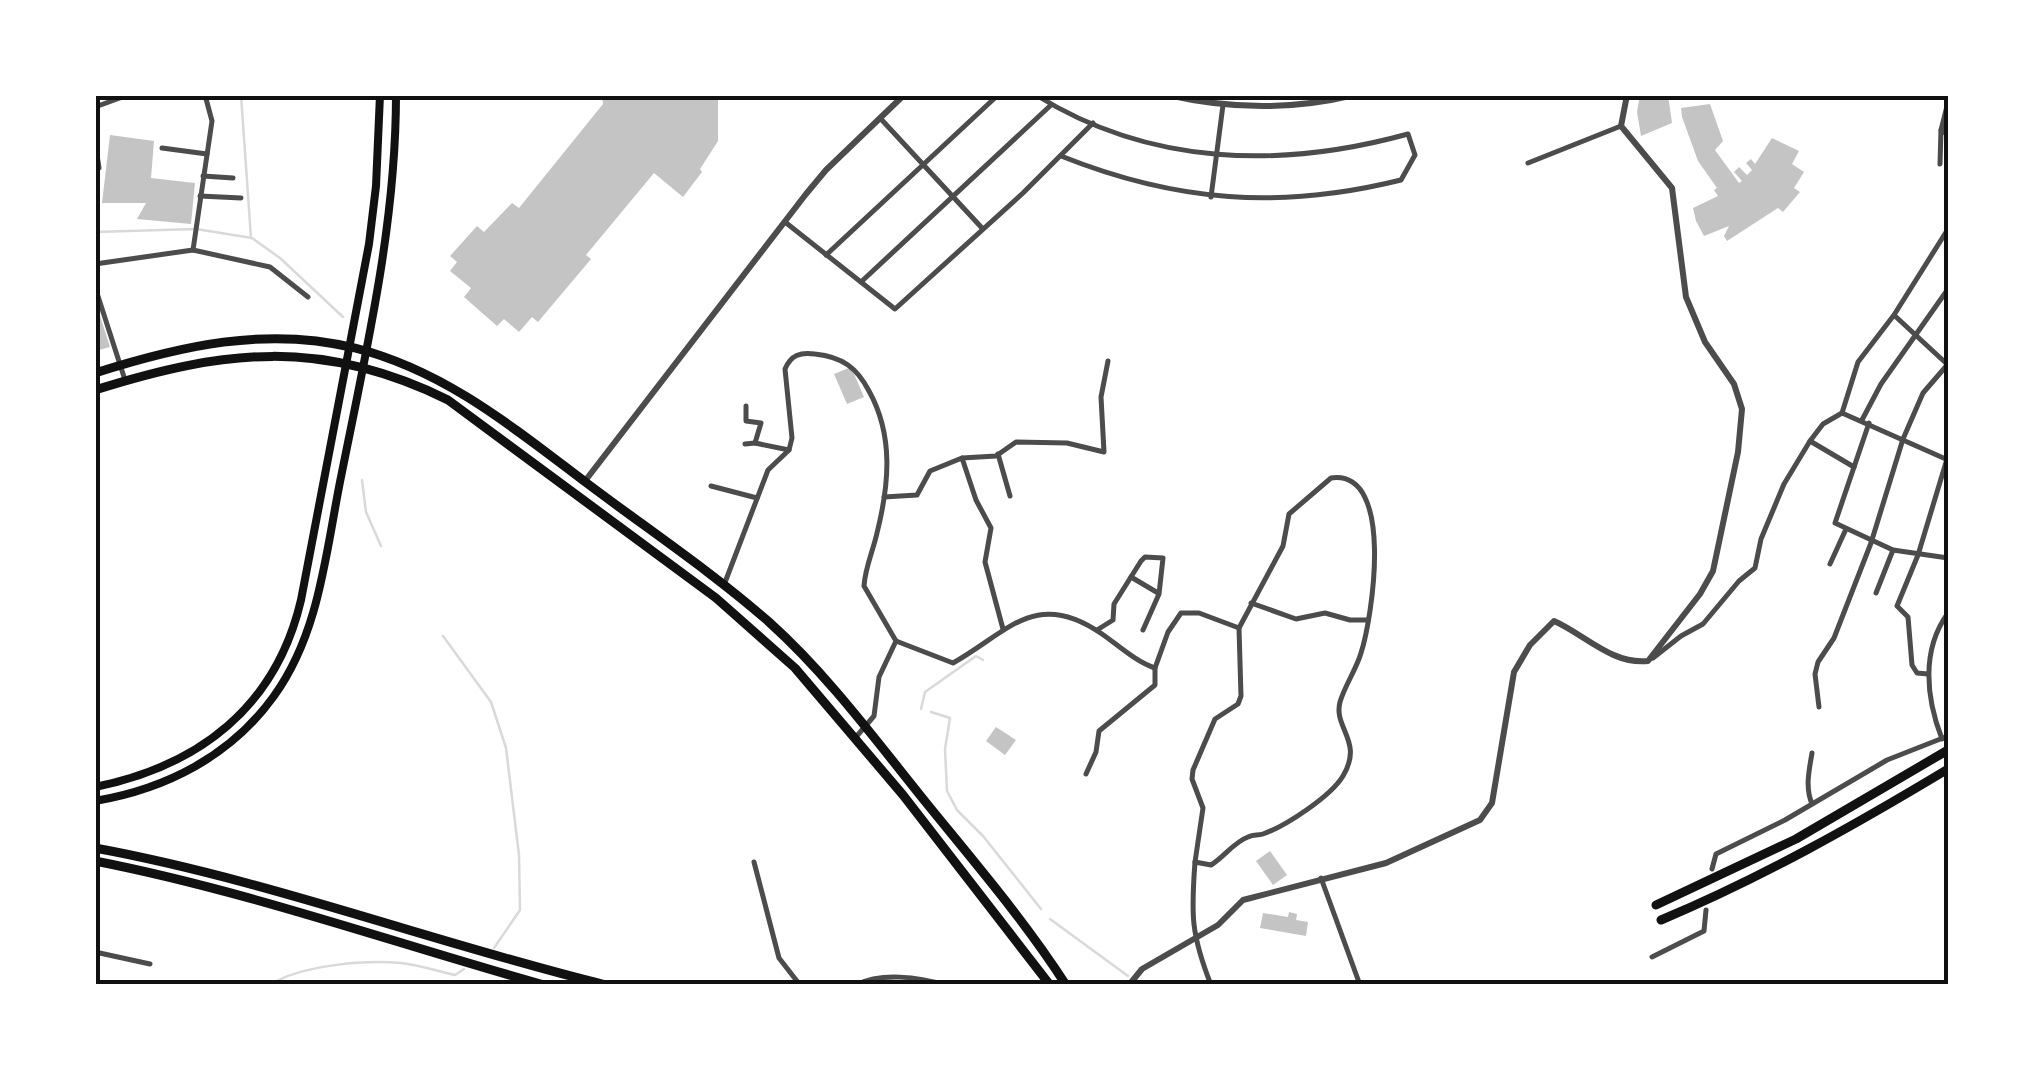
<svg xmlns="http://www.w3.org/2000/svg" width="2043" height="1080" font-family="'DejaVu Sans',sans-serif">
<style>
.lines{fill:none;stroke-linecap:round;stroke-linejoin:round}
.stream{stroke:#d9d9d9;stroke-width:2.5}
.building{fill:#c4c4c4}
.minor{stroke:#4c4c4c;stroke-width:5}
.tertiary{stroke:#4c4c4c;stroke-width:6}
.primary{stroke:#111;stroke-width:8}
.trunk{stroke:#111;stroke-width:9}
.motorway{stroke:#111;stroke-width:9}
.neatline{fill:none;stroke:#111;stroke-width:4}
</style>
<rect width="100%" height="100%" fill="#fff"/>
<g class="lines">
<g class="stream">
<path d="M241,95L251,238"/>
<path d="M95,232L196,229L252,238L280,258L343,317"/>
<path d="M362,480L366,512L381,546"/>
<path d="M443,636L491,702L506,748L519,855L520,910L494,948"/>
<path d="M921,709L925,692L976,656L983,660"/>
<path d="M931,712L950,718L945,749L947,791L957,810L983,836L1041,909"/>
<path d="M1050,919L1128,976"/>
<path d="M270,985C300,965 365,960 401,963C419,965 437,971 455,975L464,969"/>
</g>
</g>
<g class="building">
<path d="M602,95H718V141L700,169L702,172L683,197L654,173L586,255L591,259L538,322L532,317L519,332L504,319L497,326L464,297L471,288L450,271L457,262L450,256L477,226L484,232L512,203L519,208L603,104Z"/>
<path d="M1640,95H1668L1672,123L1641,136L1637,112Z"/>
<path d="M1710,104L1723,141L1715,150L1739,183L1742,181L1734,172L1739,167L1747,175L1752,170L1746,163L1751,159L1755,164L1772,138L1799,151L1792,164L1804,172L1794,188L1800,192L1783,212L1778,208L1727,241L1724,236L1729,226L1704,236L1696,221L1693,208L1718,196L1714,190L1717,188L1698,161L1682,117L1681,108Z"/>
<path d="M110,135L154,141L151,178L195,183L191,224L137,219L146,203H102Z"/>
<path d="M95,300L110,347L95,351Z"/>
<path d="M851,367L864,397L847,404L834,374Z"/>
<path d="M996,727L1016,740L1005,755L986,741Z"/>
<path d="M1270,851L1287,875L1273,885L1256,861Z"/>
<path d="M1289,912L1297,914L1296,920L1308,922L1306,936L1260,928L1263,913L1288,917Z"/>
</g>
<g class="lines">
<g class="minor">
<path d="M1036,95C1150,166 1281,169 1408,134L1415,155L1401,180C1280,210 1176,202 1061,156"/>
<path d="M95,107L128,95"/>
<path d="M880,118L982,228"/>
<path d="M1941,130L1948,102"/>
<path d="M95,142L99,168"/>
<path d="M162,148L207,154"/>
<path d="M1528,163L1621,126"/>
<path d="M1940,164L1941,130L1948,135"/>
<path d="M203,176L233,178"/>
<path d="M200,196L241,198"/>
<path d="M1211,197L1223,105"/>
<path d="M785,222L895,309L1023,193L1093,123"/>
<path d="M193,250L212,121L205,95"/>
<path d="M826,255L998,95"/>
<path d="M95,264L193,250L270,267L308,297"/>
<path d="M861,282L1051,105"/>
<path d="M95,287L125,380"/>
<path d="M1895,316L1948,365"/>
<path d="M746,406V421L761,423L755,443L789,450"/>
<path d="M1842,413L1858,362L1894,315L1948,229"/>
<path d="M1862,420L1881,384L1948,289"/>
<path d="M1869,423L1835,523L1893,550L1948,558"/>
<path d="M1810,441L1854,467"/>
<path d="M745,444L755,443"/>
<path d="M998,454L1010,496"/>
<path d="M962,458L996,456L1016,442L1067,443L1104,452L1101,397L1108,361"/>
<path d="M711,486L757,498"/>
<path d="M884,497L917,495L930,471L962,458L976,500L991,528L985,562L1003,629"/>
<path d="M1830,564L1846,529"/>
<path d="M1131,577L1158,593"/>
<path d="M724,585L768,470L789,450L792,438L785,369C791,355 800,352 815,354C843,357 857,368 869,391C894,436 889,485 877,533C873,551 865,568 864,586L896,641L953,663C1008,632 1036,588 1102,634C1118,645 1136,662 1155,668L1168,632L1181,613H1199L1239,628L1283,546L1289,514L1331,478C1396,469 1372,619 1361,653C1356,670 1345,685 1340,702C1333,728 1364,741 1343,776C1331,796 1286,826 1263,834C1257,836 1254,834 1248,837C1234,842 1224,857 1211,865L1195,862C1191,915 1191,934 1211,985"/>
<path d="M1876,593L1893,550"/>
<path d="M1251,603L1296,619L1325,613L1350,620H1367"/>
<path d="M1097,630L1113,620L1114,604L1141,561L1145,557L1163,558L1159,594L1143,630"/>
<path d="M1653,658L1681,636L1703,624L1739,581L1755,568L1761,539L1784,484L1810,441L1823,424L1842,413L1948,460"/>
<path d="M1928,674L1917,673L1912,665L1908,617L1897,606L1918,555L1947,459"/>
<path d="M1819,707L1815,674L1818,662L1834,638L1871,543L1903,439L1923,393L1948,364"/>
<path d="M856,737L874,716L879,677L896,641"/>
<path d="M1942,739C1926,698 1921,650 1948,613"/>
<path d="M1086,774L1096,752L1099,731L1155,685V668"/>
<path d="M1812,804C1805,787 1809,771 1812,753"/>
<path d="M754,862L779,958L800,985"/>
<path d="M1195,862L1203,808L1192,779L1193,770L1215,719L1238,704L1241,696L1239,628"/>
<path d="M1712,869L1716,854L1785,820L1887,760L1948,736"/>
<path d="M1321,878L1360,985"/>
<path d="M95,952L150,964"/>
<path d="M1652,957L1704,931L1706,910"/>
<path d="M856,985C881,972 919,977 945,985"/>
</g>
<g class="tertiary">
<path d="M1168,95C1229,109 1293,110 1354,95"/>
<path d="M585,481L806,194L826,170L904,95"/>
<path d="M1129,985L1142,969L1218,925L1243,900L1386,863L1480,820L1492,803L1514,672L1530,645L1554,621C1584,634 1612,665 1648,661L1700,594L1713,571L1738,452L1742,409L1734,384L1705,342L1686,297L1672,188L1621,126L1627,95"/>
</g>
<g class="primary">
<path d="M95,787C199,766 276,707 301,600L369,244L376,186L380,95"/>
<path d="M95,801C166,789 231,756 274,696C321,631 326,548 342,472C367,347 396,223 396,95"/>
</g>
<g class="trunk">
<path d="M95,373C180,346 266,326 355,348C446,371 515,429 588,484C649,530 712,572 769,622C829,676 877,742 928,805C975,863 1025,921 1066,985"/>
<path d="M95,390C225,349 322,338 448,400L716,598L795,668L903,795L1050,985"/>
</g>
<g class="motorway">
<path d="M95,848C269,880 434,943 606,985"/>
<path d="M95,861C248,891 394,943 544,985"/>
<path d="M1656,905L1796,839L1948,750"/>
<path d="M1661,920C1761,878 1855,825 1948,769"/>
</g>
</g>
<rect width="2043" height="1080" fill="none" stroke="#ffffff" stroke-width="195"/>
<rect x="98" y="98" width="1848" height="884" class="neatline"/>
</svg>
